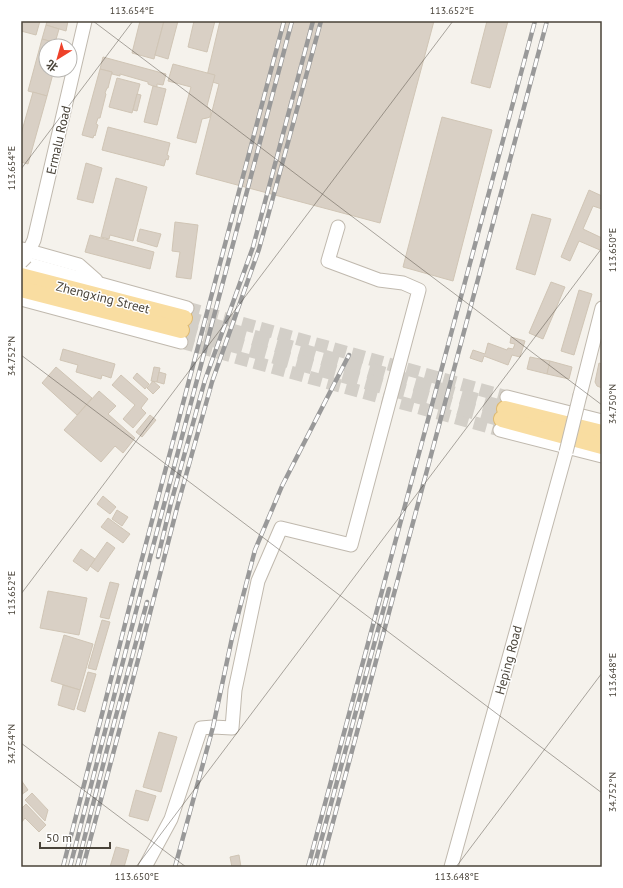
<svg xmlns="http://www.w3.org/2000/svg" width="623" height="888" font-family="'PT Sans','Noto Sans SC',sans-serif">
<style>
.building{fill:#d9d0c5;stroke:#d0c5b5}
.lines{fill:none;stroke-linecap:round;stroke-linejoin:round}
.minor-tunnel{stroke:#d3cfc8;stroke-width:13;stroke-dasharray:13 6;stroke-linecap:butt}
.major-tunnel{stroke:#d3cfc8;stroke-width:16;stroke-dasharray:16 8;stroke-linecap:butt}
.minor-casing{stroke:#c0b9ae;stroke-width:15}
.major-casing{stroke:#deba71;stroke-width:18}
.minor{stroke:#fff;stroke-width:13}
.major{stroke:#f9dda1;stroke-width:16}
.rail-casing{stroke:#999;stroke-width:4.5}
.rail{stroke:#fff;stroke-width:3;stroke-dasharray:9;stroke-linecap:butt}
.minor-bridge-casing{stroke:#c0b9ae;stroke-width:15;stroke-linecap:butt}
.minor-bridge{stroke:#fff;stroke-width:13}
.ticks{fill:none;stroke:#494339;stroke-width:1;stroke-opacity:0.45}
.labels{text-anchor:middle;stroke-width:3;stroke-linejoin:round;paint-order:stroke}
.street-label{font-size:13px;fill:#494339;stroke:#fff}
.neatline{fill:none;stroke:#494339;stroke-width:1.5}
.ticks-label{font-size:10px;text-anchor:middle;fill:#494339}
</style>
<rect width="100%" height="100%" fill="#f5f2ec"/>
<g class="building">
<path d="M21,21H40L36,35L21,31Z"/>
<path d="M47,21H68L66,31L46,25Z"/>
<path d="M140,21H164L154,59L132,53Z"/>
<path d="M164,21H178L168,59L155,55Z"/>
<path d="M194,21H215L207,52L188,47Z"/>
<path d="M220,21H434L380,223L196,174L219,84L206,80Z"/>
<path d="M487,21H508L490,88L471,83Z"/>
<path d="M46,25L59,29L55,43L42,39Z"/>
<path d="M42,39L61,44L60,46H46V70H54L47,96L28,91Z"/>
<path d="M103,57L166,74L163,85L157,84V87L153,86L148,84V82L120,74V76L112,74V72L100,69Z"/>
<path d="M173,64L215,75L207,106L210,109L211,113L210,117L207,118L202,119L196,143L177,138L191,87L168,81Z"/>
<path d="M100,69L112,72L108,88H107L105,93L106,94L100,118H98L96,124L98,125L95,136L94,135L93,138L82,135Z"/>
<path d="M117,78L140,84L132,113L109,107Z"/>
<path d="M153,86L166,89L157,125L144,122Z"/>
<path d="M33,92L47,96L28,164L21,162V134Z"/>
<path d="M137,94L141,95L137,111L133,110Z"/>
<path d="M442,117L492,130L453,281L403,267Z"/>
<path d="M108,127L170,143L167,155L169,156L168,160L166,159L164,166L102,150Z"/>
<path d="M86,163L102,168L93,203L77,199Z"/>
<path d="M116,178L147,187L133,241L110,235L109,239L101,237Z"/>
<path d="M589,190L602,196V209L593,206L583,229L602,238V244L600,250L579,241L570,261L561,257Z"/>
<path d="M532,214L551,219L535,275L516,269Z"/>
<path d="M175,222L198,225L191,279L176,277L180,252L172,251Z"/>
<path d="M140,229L161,234L157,247L137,241Z"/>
<path d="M90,235L154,252L150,269L85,252Z"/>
<path d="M551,282L565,287L543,339L529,333Z"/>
<path d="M579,290L592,294L574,355L561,351Z"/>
<path d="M511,337L525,341L520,357L512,355L508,365L484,356L482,362L470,358L473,350L485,354L488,343L507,350L508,348L513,349L515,344L510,343Z"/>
<path d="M63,349L115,364L111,378L102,375L101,379L76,372L78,365L60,360Z"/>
<path d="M530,357L550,361L547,374L527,369Z"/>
<path d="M550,361L572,367L569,379L547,374Z"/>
<path d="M599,363L602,364V388L597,386L595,382Z"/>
<path d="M56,367L92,398L77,415L42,383Z"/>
<path d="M154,367L160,368L157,382L151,381Z"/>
<path d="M159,372L166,374L164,384L157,382Z"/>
<path d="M137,373L149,384L145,389L133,378Z"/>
<path d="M121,375L148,399L141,408L146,413L133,428L123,419L135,405L112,385Z"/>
<path d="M153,381L160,387L153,394L147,388Z"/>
<path d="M99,391L116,406L108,414L135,438L123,453L115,446L101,462L64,430Z"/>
<path d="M150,415L156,420L142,437L136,432Z"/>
<path d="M103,496L116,507L110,514L97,504Z"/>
<path d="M117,510L128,517L122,526L112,519Z"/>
<path d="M108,518L130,534L123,543L101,527Z"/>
<path d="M107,542L115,548L98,572L90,566Z"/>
<path d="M81,549L95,559L87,571L73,561Z"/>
<path d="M110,582L119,584L109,619L100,617Z"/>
<path d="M48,591L87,598L79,635L40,628Z"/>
<path d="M102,620L110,622L96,670L88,668Z"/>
<path d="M64,635L93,644L80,690L51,681Z"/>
<path d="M88,672L96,674L85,712L77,709Z"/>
<path d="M63,685L80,690L74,710L58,705Z"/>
<path d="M159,732L177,737L161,792L143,787Z"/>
<path d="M21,780L28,790L21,795Z"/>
<path d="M136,790L156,796L148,821L129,816Z"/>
<path d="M32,793L48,810L45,821L25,800Z"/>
<path d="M26,804L46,825L39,832L25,818L21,823V809Z"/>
<path d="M116,847L129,850L124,867H110Z"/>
<path d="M239,855L241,867H232L230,857Z"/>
</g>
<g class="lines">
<g class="minor-tunnel">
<path d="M187,308L507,397"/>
<path d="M181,342L500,430"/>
</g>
<g class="major-tunnel">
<path d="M184,318L505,409"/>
<path d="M181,330L502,419"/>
</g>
<g class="minor-casing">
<g id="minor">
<path d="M22,249L79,265L96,280"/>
<path d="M26,257L34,240L85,21"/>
<path d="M21,262L187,308"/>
<path d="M21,299L181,342"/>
<path d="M580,395L602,308"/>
<path d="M507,397L602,421"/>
<path d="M500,430L602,456"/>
<path d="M145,867L171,819L201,728L213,727L232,728L235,690L258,581L281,528L351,545L419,290L403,283L379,280L328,261L338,227"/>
<path d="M451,867L566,452"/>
</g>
</g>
<g class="major-casing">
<g id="major">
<path d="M21,276L184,318"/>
<path d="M21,289L181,330"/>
<path d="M505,409L602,433"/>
<path d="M502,419L602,446"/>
</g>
</g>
<use href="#minor" class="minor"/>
<use href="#major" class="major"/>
<g class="rail-casing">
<g id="rail">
<path d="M158,557L171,503L205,380L253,247L313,21"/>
<path d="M63,867L134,589L284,21"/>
<path d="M70,867L142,588L292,21"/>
<path d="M77,867L110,738L147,602"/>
<path d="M83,867L138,660L178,504L212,382L259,249L321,21"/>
<path d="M175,867L213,727L232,638L255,550L282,486L349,355"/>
<path d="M308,867L535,21"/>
<path d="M314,867L389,589"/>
<path d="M321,867L547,21"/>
</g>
</g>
<use href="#rail" class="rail"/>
<g class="minor-bridge-casing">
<g id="minor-bridge">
<path d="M21,262L26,257"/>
<path d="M566,452L580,395"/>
</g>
</g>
<use href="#minor-bridge" class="minor-bridge"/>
</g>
<path class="ticks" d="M93,21L602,405M21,169L133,21M21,355L602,793M21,594L453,21M21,743L186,867M136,867L602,248M456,867L602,673"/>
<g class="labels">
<g class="street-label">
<text transform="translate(58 140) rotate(-77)" y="5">Ermalu Road</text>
<text transform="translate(103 297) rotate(14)" y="5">Zhengxing Street</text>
<text transform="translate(508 660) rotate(-75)" y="5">Heping Road</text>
</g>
</g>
<rect width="623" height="888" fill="none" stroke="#ffffff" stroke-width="44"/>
<g transform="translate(58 58) rotate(217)"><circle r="19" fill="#ffffff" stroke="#b6b4b0"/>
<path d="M0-3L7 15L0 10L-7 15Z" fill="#ee422a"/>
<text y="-6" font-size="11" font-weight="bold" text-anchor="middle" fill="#494339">北</text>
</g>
<path d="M40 842v6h70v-6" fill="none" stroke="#494339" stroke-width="2"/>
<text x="46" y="842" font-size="12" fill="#494339" stroke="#ffffff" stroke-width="3" paint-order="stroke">50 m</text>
<rect x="22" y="22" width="579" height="844" class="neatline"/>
<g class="ticks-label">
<text x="132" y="14">113.654°E</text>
<text x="452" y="14">113.652°E</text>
<text transform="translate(11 168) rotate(-90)" y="4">113.654°E</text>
<text transform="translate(612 250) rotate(-90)" y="4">113.650°E</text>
<text transform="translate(11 356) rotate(-90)" y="4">34.752°N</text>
<text transform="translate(612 404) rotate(-90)" y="4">34.750°N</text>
<text transform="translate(11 593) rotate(-90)" y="4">113.652°E</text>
<text transform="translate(612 675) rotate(-90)" y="4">113.648°E</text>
<text transform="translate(11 744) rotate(-90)" y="4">34.754°N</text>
<text transform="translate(612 792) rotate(-90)" y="4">34.752°N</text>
<text x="137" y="880">113.650°E</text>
<text x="457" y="880">113.648°E</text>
</g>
</svg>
